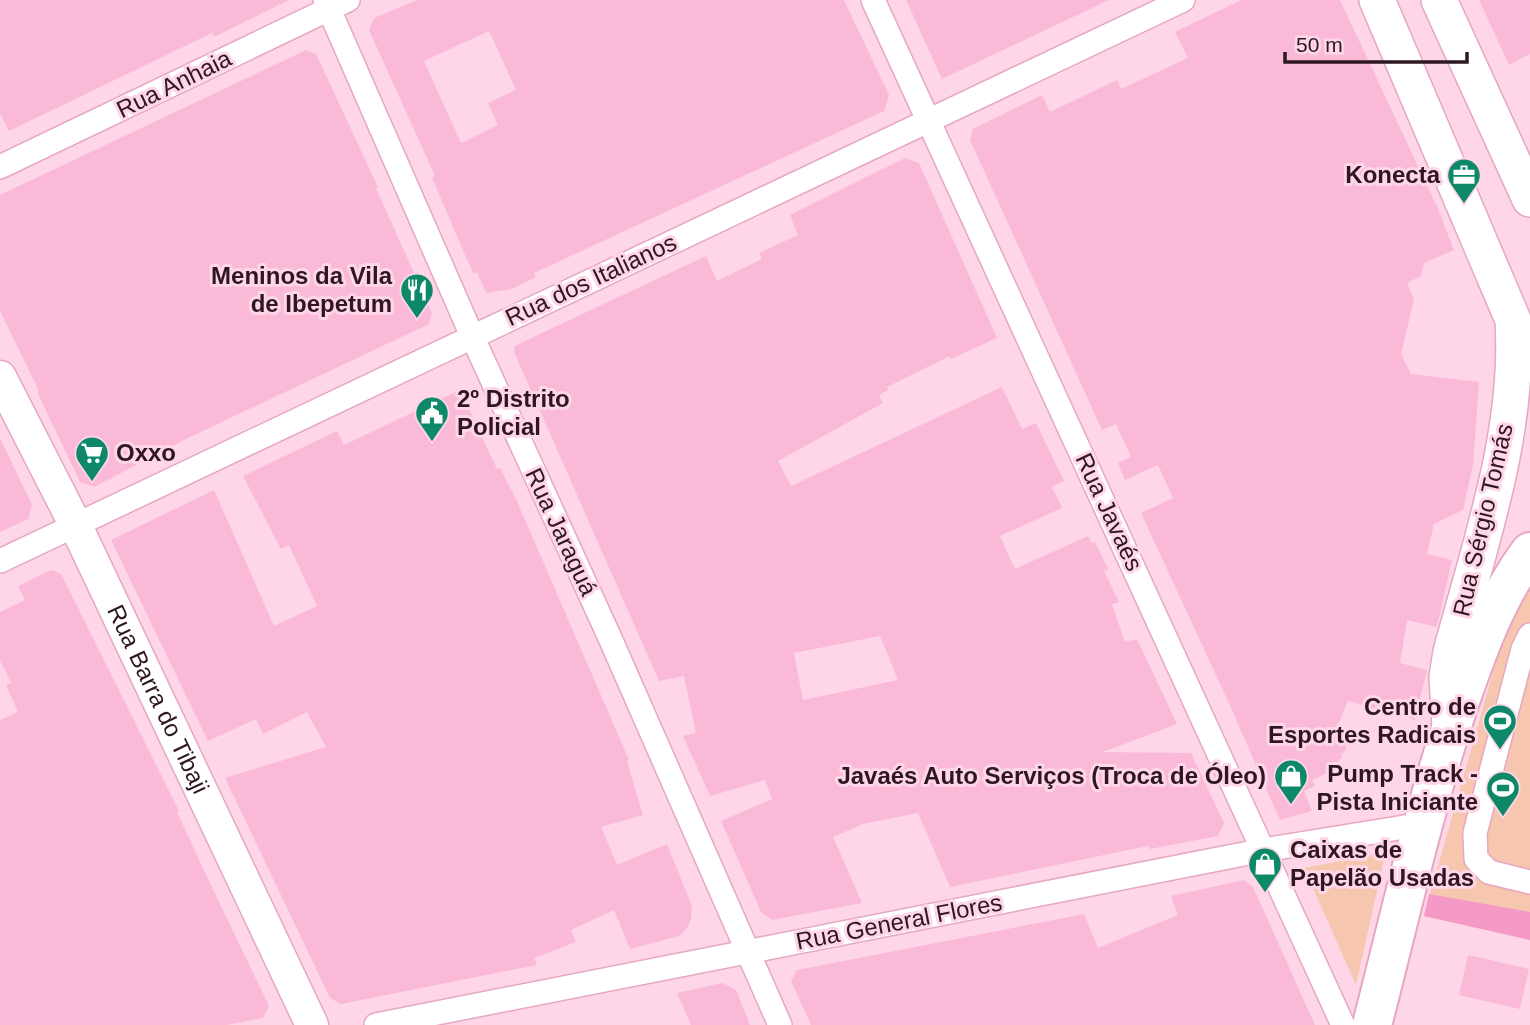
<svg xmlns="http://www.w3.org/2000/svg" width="1530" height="1025" font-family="Helvetica,sans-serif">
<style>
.green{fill:#f6c7ae}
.water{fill:#f599c6}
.building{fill:#fabad7;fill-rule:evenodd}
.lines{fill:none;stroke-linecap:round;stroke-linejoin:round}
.street-casing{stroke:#e6a7c4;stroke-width:26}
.secondary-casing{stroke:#e6a7c4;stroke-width:35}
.primary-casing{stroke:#e6a7c4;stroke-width:38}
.highway-casing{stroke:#e6a7c4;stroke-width:42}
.street{stroke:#fff;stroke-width:23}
.secondary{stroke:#fff;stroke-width:32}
.primary{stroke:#fff;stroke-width:35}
.highway{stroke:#fff;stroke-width:38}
.labels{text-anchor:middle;stroke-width:6;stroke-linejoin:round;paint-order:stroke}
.street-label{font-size:24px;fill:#2e1722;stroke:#fed6e8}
.poi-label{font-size:24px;font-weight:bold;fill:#2e1722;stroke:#fed6e8;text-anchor:end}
</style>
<rect width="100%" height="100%" fill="#fed6e8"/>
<g class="green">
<path d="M1530,587V940L1424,916L1511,608Z"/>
<path d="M1378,854L1385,855L1356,985L1304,868Z"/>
</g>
<path class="water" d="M1429,894L1530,912V940L1424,916Z"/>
<g class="building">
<path d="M0,0H289L214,37L212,33L9,131L0,113Z"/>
<path d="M417,0H844L889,95L884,111L534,273L536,277L512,289L486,293L477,272L474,274L466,257L432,178L435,176L369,30L374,18ZM489,31L516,90L488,103L498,125L461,143L424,61Z"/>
<path d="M906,0H1109L942,79Z"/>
<path d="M1241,0H1340L1439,211L1454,250L1424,263L1421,276L1407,283L1414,299L1401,354L1411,374L1479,382L1473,465L1463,510L1434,524L1427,554L1452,560L1437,627L1407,620L1400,663L1427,670L1415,720L1348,701L1337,727L1348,741L1345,751L1341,755L1342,757L1338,761L1340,764L1329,772L1312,780L1315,786L1304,791L1312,811L1280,820L1228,701L1141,513L1173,498L1158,465L1125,480L1118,463L1131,457L1116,424L1102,430L970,140L973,129L1042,95L1050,112L1117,80L1121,89L1188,58L1175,32Z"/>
<path d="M1479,0H1530V54L1509,65Z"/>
<path d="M306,50L316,54L378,187L376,188L432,313L429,324L188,438L94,487L80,482L37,392L39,391L0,311V195Z"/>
<path d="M905,158L919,163L997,338L951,359L950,356L887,387L888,390L879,395L883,403L778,461L791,486L1002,387L1022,429L1036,423L1064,481L1052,487L1062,508L1000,536L1015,569L1088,536L1092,543L1095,542L1108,569L1104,571L1119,602L1112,604L1125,642L1137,639L1177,724L1103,752L1191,753L1224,823L1218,836L1150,849L1148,846L950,887L918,813L863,824L833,837L862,903L772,920L761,912L721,821L772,799L765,780L710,796L683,736L696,733L684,676L659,681L514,352L515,346L546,331L706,256L717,281L762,259L759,253L798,235L790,215ZM880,636L898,680L803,700L794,653Z"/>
<path d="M460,390L497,469L500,468L516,499L629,760L627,761L643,815L601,827L617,865L667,844L692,906L691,919L687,928L679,936L630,949L614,910L571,930L576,942L534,958L537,965L341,1004L330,998L225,778L326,747L307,712L263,734L256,719L208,741L111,540L214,490L274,626L317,606L289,545L281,549L243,476L337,431L344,445Z"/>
<path d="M0,438L32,505L28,519L0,532Z"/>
<path d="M51,570L61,574L179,811L177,812L209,881L269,1006L263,1018L227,1025H0V720L18,712L6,685L11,683L0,660V612L25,600L18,586Z"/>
<path d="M1244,880L1253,887L1315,1025H811L791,981L797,970L1084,914L1098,948L1178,915L1171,896Z"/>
<path d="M1468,955L1529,969L1520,1009L1459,995Z"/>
<path d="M723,983L736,990L750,1025H691L677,993Z"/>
</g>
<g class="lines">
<g class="street-casing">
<g id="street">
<path d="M325,0L472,336L610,638L780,1025"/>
<path d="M873,0L1343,1025"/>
<path d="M0,167L348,0"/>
<path d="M0,561L1183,0"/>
<path d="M1530,635L1523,649L1475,833L1476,859L1489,872L1530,882"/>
<path d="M376,1025L1264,850L1423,824"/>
</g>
</g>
<g class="secondary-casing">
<g id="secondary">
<path id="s1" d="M0,377L76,526L312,1025"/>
</g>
</g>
<g class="primary-casing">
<g id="primary">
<path d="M1377,0L1513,320C1520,432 1480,544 1451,652L1447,677L1450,727"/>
<path d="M1439,0L1530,199"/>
</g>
</g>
<g class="highway-casing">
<path id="highway" d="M1372,1025C1400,917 1424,807 1460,701C1478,649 1497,596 1530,552"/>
</g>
<use href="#street" class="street"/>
<use href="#secondary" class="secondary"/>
<use href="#primary" class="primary"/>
<use href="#highway" class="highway"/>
</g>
<defs>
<g id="office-pin" transform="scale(1.75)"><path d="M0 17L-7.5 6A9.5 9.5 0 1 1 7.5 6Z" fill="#0d8869" stroke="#fed6e8"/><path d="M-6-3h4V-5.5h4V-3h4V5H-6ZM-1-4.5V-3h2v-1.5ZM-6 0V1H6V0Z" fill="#fff"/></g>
<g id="restaurant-pin" transform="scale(1.75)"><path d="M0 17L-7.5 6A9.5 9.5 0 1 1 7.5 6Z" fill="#0d8869" stroke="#fed6e8"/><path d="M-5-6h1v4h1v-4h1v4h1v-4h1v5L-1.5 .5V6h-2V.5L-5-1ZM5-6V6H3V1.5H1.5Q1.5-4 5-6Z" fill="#fff"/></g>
<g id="civic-pin" transform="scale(1.75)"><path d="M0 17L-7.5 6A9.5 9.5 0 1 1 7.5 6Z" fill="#0d8869" stroke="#fed6e8"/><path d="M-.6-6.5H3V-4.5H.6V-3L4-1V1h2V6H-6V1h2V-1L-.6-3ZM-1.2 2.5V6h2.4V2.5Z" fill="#fff"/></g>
<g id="supermarket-pin" transform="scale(1.75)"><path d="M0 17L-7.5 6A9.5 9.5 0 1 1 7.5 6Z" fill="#0d8869" stroke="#fed6e8"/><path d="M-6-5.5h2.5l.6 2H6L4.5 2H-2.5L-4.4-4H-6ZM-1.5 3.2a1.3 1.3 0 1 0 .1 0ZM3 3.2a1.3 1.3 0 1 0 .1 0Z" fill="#fff"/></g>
<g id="stadium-pin" transform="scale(1.75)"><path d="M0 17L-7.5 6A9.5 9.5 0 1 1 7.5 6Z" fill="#0d8869" stroke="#fed6e8"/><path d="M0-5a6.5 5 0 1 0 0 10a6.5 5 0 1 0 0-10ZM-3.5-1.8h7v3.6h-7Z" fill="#fff"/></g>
<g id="shop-pin" transform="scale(1.75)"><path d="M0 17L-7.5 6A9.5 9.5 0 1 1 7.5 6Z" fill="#0d8869" stroke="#fed6e8"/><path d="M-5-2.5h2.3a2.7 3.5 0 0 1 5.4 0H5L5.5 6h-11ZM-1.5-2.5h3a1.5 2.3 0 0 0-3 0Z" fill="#fff"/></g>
</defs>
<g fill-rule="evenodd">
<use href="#office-pin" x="1464" y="175"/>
<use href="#restaurant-pin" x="417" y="290"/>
<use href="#civic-pin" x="432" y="413"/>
<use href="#supermarket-pin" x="92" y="453"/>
<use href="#stadium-pin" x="1500" y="721"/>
<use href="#shop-pin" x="1291" y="776"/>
<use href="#stadium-pin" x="1503" y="788"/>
<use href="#shop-pin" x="1265" y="864"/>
</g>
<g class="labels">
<g class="street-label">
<text transform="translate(174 84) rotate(-26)" y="8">Rua Anhaia</text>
<text transform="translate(591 280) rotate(-25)" y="8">Rua dos Italianos</text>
<text transform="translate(1109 512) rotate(65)" y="8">Rua Javaés</text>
<text transform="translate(1483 520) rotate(-77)" y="8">Rua Sérgio Tomás</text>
<text transform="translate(561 532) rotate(65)" y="8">Rua Jaraguá</text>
<text dy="8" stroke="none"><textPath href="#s1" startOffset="359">Rua Barra do Tibaji</textPath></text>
<text transform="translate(899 922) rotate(-11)" y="8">Rua General Flores</text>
</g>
<g class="poi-label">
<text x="1440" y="183">Konecta</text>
<text x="392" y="284">Meninos da Vila<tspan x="392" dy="28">de Ibepetum</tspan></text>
<text x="457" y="407" text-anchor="start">2º Distrito<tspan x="457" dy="28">Policial</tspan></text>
<text x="116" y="461" text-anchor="start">Oxxo</text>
<text x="1476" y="715">Centro de<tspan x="1476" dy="28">Esportes Radicais</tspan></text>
<text x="1478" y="782">Pump Track -<tspan x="1478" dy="28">Pista Iniciante</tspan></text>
<text x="1266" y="784">Javaés Auto Serviços (Troca de Óleo)</text>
<text x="1290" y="858" text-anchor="start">Caixas de<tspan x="1290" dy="28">Papelão Usadas</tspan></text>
</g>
</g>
<path d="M1285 52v10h182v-10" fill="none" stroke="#2e1722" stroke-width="3.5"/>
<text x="1296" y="52" font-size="21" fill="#2e1722" stroke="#fed6e8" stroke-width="5" paint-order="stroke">50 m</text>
</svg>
